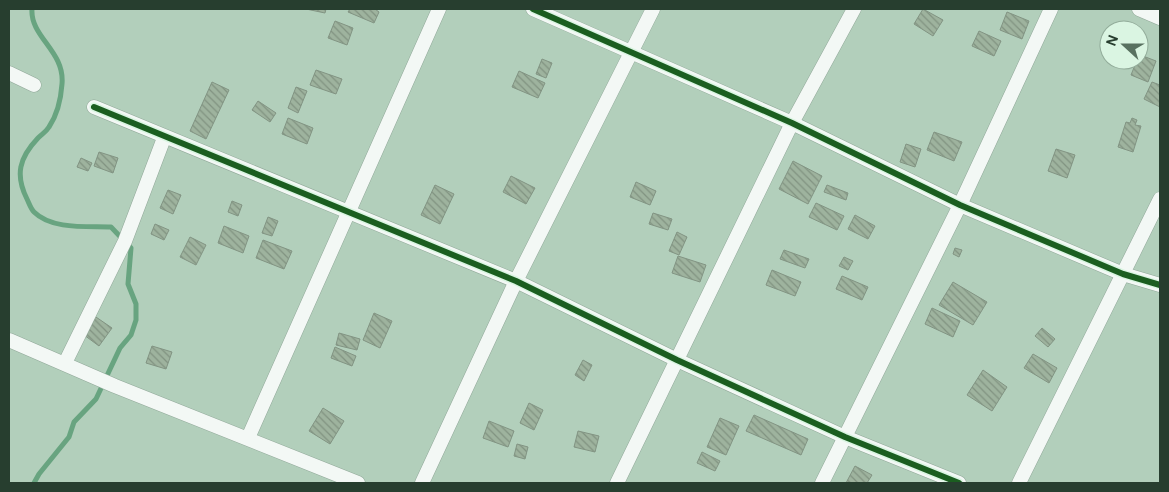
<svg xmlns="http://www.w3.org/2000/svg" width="1169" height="492" font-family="'DM Sans',sans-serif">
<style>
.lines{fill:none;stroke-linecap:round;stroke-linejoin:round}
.stream{stroke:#68a480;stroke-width:5}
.building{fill:url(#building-back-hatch);stroke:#829483}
.street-casing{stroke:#91a899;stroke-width:15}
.street{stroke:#f3f8f5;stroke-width:14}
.cycleway-casing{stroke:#daf5e2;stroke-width:9}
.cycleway{stroke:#1b5e20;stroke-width:6}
</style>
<defs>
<pattern id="building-back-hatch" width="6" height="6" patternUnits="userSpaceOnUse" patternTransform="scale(1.25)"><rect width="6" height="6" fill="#9eb39e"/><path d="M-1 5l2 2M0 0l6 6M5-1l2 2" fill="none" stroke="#819381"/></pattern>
</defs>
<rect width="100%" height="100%" fill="#b2cfbb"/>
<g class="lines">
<path class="stream" d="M32,9C30,37 65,51 62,84C61,98 57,115 49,127C46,132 42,134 38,138C19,158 15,175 27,199C29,203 31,209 34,212C52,230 88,226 111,227L131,248L128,284L136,304V320L131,335L120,348L96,399L74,422L69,437L39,474L34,483"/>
</g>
<g class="building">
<path d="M306,9H326L325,13Z"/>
<path d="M350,9H375L379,12L374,23L348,12Z"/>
<path d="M923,9L943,20L933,36L914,24Z"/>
<path d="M1007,12L1029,21L1022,39L1000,30Z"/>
<path d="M335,21L353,28L347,45L328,38Z"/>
<path d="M979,31L1001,41L994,56L972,46Z"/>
<path d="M1143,56L1156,61L1148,82L1131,75L1137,60L1140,61Z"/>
<path d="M542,59L552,63L546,78L536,74Z"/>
<path d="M316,70L342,79L336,94L310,85Z"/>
<path d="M519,71L545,83L538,98L512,87Z"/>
<path d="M212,82L229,90L206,139L190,131Z"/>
<path d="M1152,82L1160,85V107L1144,99Z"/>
<path d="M296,87L307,91L298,113L288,108Z"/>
<path d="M258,101L276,113L270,122L252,110Z"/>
<path d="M288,118L313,128L307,144L282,134Z"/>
<path d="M1132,118L1137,120L1135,125L1141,126L1133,152L1118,147L1126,122L1130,123Z"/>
<path d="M934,132L962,142L954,161L927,150Z"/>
<path d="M906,144L921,149L915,167L900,162Z"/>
<path d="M1056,149L1075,155L1067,178L1048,171Z"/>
<path d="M99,152L118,158L113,173L94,166Z"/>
<path d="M81,158L92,163L88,171L77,167Z"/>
<path d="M793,161L822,176L808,204L779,189Z"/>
<path d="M511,176L535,188L526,204L503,192Z"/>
<path d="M636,182L656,191L650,205L630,197Z"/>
<path d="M435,185L454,194L440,224L421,215Z"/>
<path d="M827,185L848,193L846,200L824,192Z"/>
<path d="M168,190L181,195L173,214L160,208Z"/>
<path d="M232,201L242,205L238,216L228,212Z"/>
<path d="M816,203L844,216L837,230L809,217Z"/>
<path d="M653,213L672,219L668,230L649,224Z"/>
<path d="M855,215L875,226L868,239L848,229Z"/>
<path d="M268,217L278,221L272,236L262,233Z"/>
<path d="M155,224L169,230L164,240L151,234Z"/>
<path d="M224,226L249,236L243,253L218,243Z"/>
<path d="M677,232L687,237L679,255L669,251Z"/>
<path d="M190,237L206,245L196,265L180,257Z"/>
<path d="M263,240L292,251L284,269L256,258Z"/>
<path d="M955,248L962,250L959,257L953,254Z"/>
<path d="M784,250L809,259L805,268L780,259Z"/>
<path d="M678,256L706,265L700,282L672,273Z"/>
<path d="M844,257L853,261L848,270L839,266Z"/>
<path d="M772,270L801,282L795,296L766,285Z"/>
<path d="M842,276L868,287L862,300L836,289Z"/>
<path d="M953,282L987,302L973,325L939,305Z"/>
<path d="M932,308L960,321L953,337L925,324Z"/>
<path d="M374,313L392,321L380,348L363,340Z"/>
<path d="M93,315L112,328L99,346L80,332Z"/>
<path d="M1042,328L1055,339L1048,347L1035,336Z"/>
<path d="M339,333L360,339L357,350L336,345Z"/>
<path d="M152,346L172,352L166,369L146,363Z"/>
<path d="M335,347L356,356L352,366L331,358Z"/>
<path d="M1033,354L1057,368L1049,383L1024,368Z"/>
<path d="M583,360L592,365L584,381L575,375Z"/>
<path d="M983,370L1007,387L992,411L967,395Z"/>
<path d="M529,403L543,410L534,430L520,423Z"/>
<path d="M323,408L344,421L330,444L309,431Z"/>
<path d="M754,415L808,439L801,455L746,431Z"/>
<path d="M720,418L739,426L726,455L707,447Z"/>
<path d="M489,421L514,431L508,447L483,438Z"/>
<path d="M578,431L599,436L595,452L574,447Z"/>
<path d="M517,444L528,447L525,459L514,456Z"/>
<path d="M702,452L720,461L715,471L697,463Z"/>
<path d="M855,466L872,475L867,483H846Z"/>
</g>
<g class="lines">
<g class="street-casing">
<g id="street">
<path d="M533,9L792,123L960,205L1123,274L1160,285"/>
<path d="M1139,9L1160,18"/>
<path d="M9,73L34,85"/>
<path d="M94,107L516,281L677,360L845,437L959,483"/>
<path d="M9,340L115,386L358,483"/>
<path d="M65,363L125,241L164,138"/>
<path d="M248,438L439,9"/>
<path d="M422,483L516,281L653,9"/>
<path d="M617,483L792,123L854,9"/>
<path d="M822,483L960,205L1051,9"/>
<path d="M1019,483L1160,199"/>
</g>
</g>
<use href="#street" class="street"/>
<g class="cycleway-casing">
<g id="cycleway">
<path d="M533,9L792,123L960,205L1123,274L1160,285"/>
<path d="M94,107L516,281L677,360L845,437L959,483"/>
</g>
</g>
<use href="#cycleway" class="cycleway"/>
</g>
<rect width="1169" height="492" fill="none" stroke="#273e2f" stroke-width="20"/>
<g transform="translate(1124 45) rotate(291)"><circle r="24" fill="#daf5e2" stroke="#92ac9a"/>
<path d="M0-4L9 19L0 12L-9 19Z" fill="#587160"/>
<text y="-8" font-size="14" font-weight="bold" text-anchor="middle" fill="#273e2f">N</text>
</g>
</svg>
